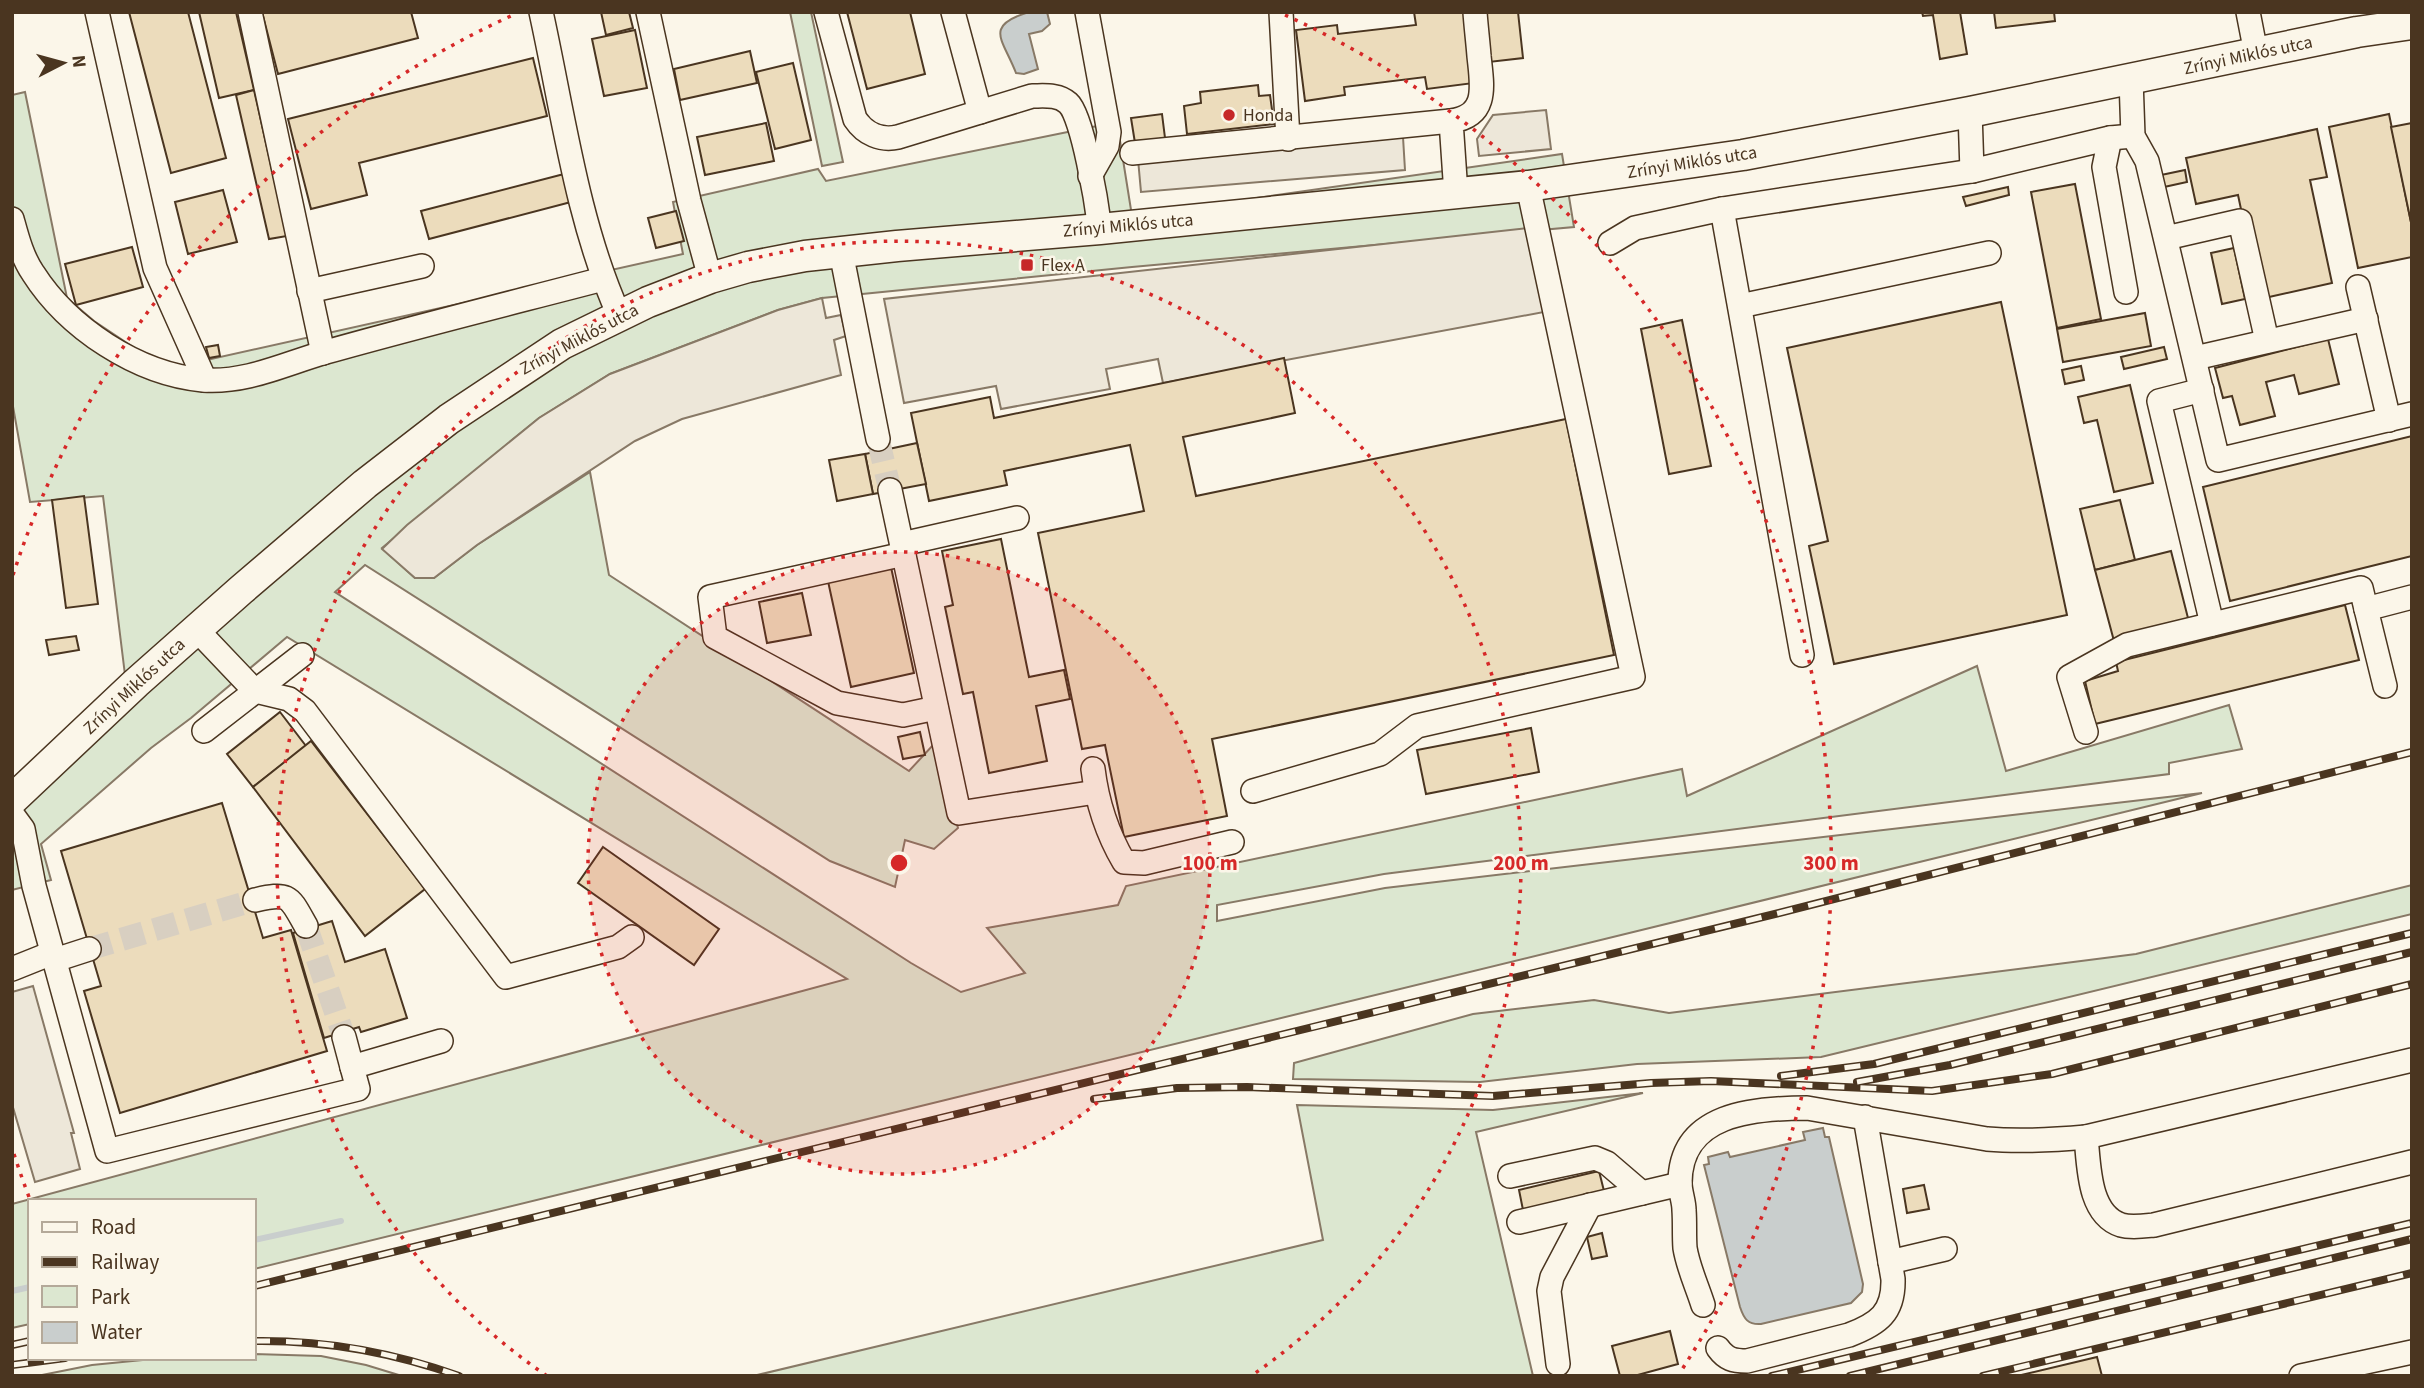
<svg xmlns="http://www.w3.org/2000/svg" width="2424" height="1388" font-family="'Source Sans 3',sans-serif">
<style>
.green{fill:#dce7d0;stroke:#887966;stroke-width:2}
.parking{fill:#ede7d9;stroke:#887966;stroke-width:2}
.water{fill:#c9cecd;stroke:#887966;stroke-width:2}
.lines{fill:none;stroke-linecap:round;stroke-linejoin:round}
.stream{stroke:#c9cecd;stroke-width:6}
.building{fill:#ecdcbc;stroke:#4a3520;stroke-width:2}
.minor-tunnel{stroke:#d8cfc1;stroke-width:23;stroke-dasharray:23 11;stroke-linecap:butt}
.minor-casing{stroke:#4a3520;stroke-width:26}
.major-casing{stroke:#4a3520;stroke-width:33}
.minor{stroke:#fbf6e9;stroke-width:23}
.major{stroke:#fbf6e9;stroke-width:30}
.rail-casing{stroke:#4a3520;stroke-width:8}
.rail{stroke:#fbf6e9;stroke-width:5;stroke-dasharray:16;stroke-linecap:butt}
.ring{fill:none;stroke:#d62828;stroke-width:3.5;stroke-dasharray:3.5 7}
.poi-dot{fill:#c62828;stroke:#fbf6e9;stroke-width:2.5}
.labels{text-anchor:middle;stroke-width:5;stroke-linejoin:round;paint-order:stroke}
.street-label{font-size:18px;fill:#4a3520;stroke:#fbf6e9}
.poi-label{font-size:18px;fill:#4a3520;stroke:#fbf6e9;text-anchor:start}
.centre{fill:#d62828;stroke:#fbf6e9;stroke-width:3.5}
.ring-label{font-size:21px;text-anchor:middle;font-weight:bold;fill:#d62828;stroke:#fbf6e9;stroke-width:5;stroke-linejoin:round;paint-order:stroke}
</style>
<rect width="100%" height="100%" fill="#fbf6e9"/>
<g class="green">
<path d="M790,12H811L843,162L822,166Z"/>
<path d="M25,92L67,298L94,321L136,349L171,368L683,254L673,202L818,169L826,181L1117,122L1132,216L1562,154L1574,227L1132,267L822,298L778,310L610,374L539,418L382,548L415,578H434L477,545L590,472L609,575L909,771L934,744L958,828L934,849L905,840L895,887L830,861L365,565L335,592L911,963L961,992L1025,973L987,928L1118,905L1126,886L1682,769L1687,796L1977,666L2006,771L2229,705L2242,749L2169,763V774L1384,874L1217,905V921L1385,888L2202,793L254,1269V1201H30V1324L12,1328V1204L847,979L287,637L191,718L151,748L41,844L51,880L12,890V791L126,683L103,496L30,502L12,401V95Z"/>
<path d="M2412,885V914L1821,1057L1637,1064L1480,1082L1293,1079L1294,1063L1473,1014L1594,1000L1669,1013L2136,954Z"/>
<path d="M1643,1093L1476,1132L1533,1376H753L1323,1240L1297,1105L1493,1110Z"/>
<path d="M254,1354L321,1356L366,1365L402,1376H37L92,1365L163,1358H254Z"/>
</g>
<g class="parking">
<path d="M1546,110L1551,149L1479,156L1477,139L1493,115Z"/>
<path d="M1403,137L1405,170L1141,192L1138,159Z"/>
<path d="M1529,228L1544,312L1163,383L1158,359L1106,369L1110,389L1001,409L996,386L904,403L884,299Z"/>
<path d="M822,298L826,318L841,315L846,336L834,340L841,375L682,419L635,441L477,545L434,578H415L382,549L407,525L539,418L610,374L778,310Z"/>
<path d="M33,986L74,1133H71L80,1169L35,1182L12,1104V992Z"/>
</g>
<g class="water">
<path d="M1029,12H1047L1050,24L1042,31L1029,34L1038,69L1024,74L1016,73C1003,39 983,26 1029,12Z"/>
<path d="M1823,1128L1825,1137H1829L1863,1284L1862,1292L1851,1303L1761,1324C1748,1325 1744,1319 1740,1307L1704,1165L1709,1164L1708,1157L1728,1152L1730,1157L1805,1140L1803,1132Z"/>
</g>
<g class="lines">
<g class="stream">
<path d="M254,1240L341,1221"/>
<path d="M12,1291L30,1287"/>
</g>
</g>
<g class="building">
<path d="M129,12H188L226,158L171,173Z"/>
<path d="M199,12H236L254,90L219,98Z"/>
<path d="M262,12H411L418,38L278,74Z"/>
<path d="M601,12H629L633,28L606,35Z"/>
<path d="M847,12H910L925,74L867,89Z"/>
<path d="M1414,12H1465L1474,83L1427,89L1425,77L1344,87L1345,95L1305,101L1296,30L1337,25L1338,34L1416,25Z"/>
<path d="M1484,12H1518L1523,58L1489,62Z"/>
<path d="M1922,12H1960L1967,54L1940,59L1933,15L1923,16Z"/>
<path d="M1994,12H2054L2055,21L1996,28Z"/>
<path d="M635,30L647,88L604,96L592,39Z"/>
<path d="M750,51L757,83L680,100L674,69Z"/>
<path d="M533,58L547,116L359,163L367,195L311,209L288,119Z"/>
<path d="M793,63L811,140L775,149L756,72Z"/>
<path d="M1258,85L1259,96L1270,95L1274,124L1187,134L1184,106L1201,103L1200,92Z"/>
<path d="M254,90L287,236L269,239L236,95Z"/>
<path d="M1162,114L1165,138L1135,143L1131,118Z"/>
<path d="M2389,114L2412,227V257L2358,268L2329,127Z"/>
<path d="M766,123L774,161L705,175L697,137Z"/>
<path d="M2412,123V227L2391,127Z"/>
<path d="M2317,129L2327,177L2310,180L2332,283L2260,299L2238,195L2196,204L2186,158Z"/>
<path d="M2185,170L2187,182L2164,187L2161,175Z"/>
<path d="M564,174L571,202L429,239L421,211Z"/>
<path d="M2075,184L2101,319L2057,328L2031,192Z"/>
<path d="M2008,187L2009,195L1966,206L1963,197Z"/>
<path d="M223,190L237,242L188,254L175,202Z"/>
<path d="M676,211L684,241L656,248L648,218Z"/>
<path d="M132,247L143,287L76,305L65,264Z"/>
<path d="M2234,248L2245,299L2222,304L2211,253Z"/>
<path d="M2001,302L2067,615L1834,664L1809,546L1828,541L1787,348Z"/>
<path d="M2145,313L2151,346L2063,362L2057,329Z"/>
<path d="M1682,320L1711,466L1669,474L1641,329Z"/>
<path d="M2328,339L2339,384L2299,394L2294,375L2266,382L2275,416L2240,425L2232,396L2223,398L2215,368Z"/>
<path d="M218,345L220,356L209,358L206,347Z"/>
<path d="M2164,347L2167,359L2124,369L2121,357Z"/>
<path d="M1284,358L1295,413L1183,437L1196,496L1566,419L1614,655L1212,739L1227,816L1124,837L1105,745L1082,749L1038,533L1144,511L1130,445L1004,471L1007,485L929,501L911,413L990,397L994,418Z"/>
<path d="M2081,366L2084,380L2065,384L2062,370Z"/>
<path d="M2130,385L2153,483L2114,492L2097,420L2084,423L2078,397Z"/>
<path d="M2412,436V556L2230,601L2203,487Z"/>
<path d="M917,443L926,484L873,494L865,454Z"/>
<path d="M865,454L873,494L837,501L829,460Z"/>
<path d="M84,496L98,604L66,608L52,500Z"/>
<path d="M2120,500L2135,560L2095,570L2080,509Z"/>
<path d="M1001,539L1029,677L1064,670L1070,699L1036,706L1047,761L989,773L973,692L963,694L945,607L953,605L942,551Z"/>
<path d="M2171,551L2189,622L2114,641L2095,570Z"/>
<path d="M889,558L914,673L851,687L826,572Z"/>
<path d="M802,593L811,635L767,643L759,602Z"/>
<path d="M2345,605L2359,660L2095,724L2085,681L2118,671L2116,662Z"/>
<path d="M76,636L79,650L49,655L46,640Z"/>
<path d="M280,712L306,746L253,787L227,754Z"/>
<path d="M1531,728L1539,772L1426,794L1417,750Z"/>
<path d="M920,732L925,755L903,759L898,737Z"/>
<path d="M311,741L425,889L365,936L253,787Z"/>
<path d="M222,803L263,938L291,930L327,1051L120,1113L84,991L101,986L61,851Z"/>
<path d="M603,847L719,929L694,965L578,883Z"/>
<path d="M332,921L345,962L385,949L407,1018L361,1032L359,1027L324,1038L293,933Z"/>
<path d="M1599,1171L1604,1191L1523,1210L1519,1190Z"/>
<path d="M1924,1185L1929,1209L1907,1213L1903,1189Z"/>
<path d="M1602,1233L1607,1256L1592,1259L1587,1237Z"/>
<path d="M1670,1331L1678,1364L1634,1376H1620L1612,1346Z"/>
<path d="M2097,1357L2102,1376H2017Z"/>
</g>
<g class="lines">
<g class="minor-tunnel">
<path d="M878,439L890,490"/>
<path d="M306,926L344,1037"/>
<path d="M89,949L255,900"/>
</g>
<g class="minor-casing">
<g id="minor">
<path d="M97,12L155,268L205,380"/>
<path d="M250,12L323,353"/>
<path d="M541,12C563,112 577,222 619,315"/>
<path d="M648,12L689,201L710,278"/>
<path d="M826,12L855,119C865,134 881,141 898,137L1032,96C1044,96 1058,94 1068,103C1083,116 1097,206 1100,229"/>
<path d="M953,12L980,112"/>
<path d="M1087,12L1109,132L1107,146L1090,176"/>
<path d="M1281,12L1288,139"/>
<path d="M2248,12L2256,53"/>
<path d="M2131,79L2133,136L2147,161L2218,460L2412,414"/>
<path d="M1970,112L1972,171"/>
<path d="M2110,138L2104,167L2126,292"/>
<path d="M1132,153L1451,121"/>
<path d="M1456,194L1451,121C1489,116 1482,85 1479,56C1478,42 1476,27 1475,12"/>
<path d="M1722,209L1802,655"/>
<path d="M12,219C17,237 22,257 33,273C68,328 137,374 203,380C247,383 284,364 326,352C418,326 511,303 603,279"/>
<path d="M2166,238L2240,221L2267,341"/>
<path d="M1610,243L1635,228L1722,209L1972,171L2110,138L2133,136"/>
<path d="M841,252L878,439"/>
<path d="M2358,287L2389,420"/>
<path d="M309,291L422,266"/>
<path d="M1740,306L1989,253"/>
<path d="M2195,358L2366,319"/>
<path d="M2202,390L2159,401L2212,624"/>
<path d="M890,490L959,813L1096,792"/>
<path d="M902,544L1017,518"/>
<path d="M904,554L710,597L715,637L837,703L903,715L936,708"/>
<path d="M196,629L255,691L289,699L305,711L506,977L618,947L632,937"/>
<path d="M2385,686L2366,609L2412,597"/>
<path d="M204,731L302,655"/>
<path d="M2086,732L2069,677L2127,645L2361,588L2366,609"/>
<path d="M1093,769C1097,802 1107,833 1124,862L1144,863L1232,842"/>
<path d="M1253,791L1380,754L1417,726L1633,677L1528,186"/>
<path d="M12,814L23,829L34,886L107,1151L358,1089L352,1067L441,1041"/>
<path d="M255,900C290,892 289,896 306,926"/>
<path d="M55,960L89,949"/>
<path d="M12,969L52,953"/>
<path d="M344,1037L352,1067"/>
<path d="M2086,1137C2089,1165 2088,1214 2121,1225C2131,1228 2144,1226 2154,1225L2412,1162"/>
<path d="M1510,1176L1595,1158L1607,1163L1642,1193"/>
<path d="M1519,1222L1680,1184"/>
<path d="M1890,1262L1945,1249"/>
<path d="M1703,1305C1697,1286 1688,1267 1685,1248C1684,1235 1685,1223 1684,1210C1684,1201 1680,1192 1680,1183C1680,1113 1754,1108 1807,1108L1987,1139C2021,1142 2053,1140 2086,1137L2412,1060"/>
<path d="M1718,1348C1726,1359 1733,1361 1747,1361L1849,1335C1878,1324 1894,1313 1893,1279L1865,1117"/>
<path d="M1558,1364L1549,1291L1552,1277L1590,1205"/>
<path d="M2301,1376L2412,1352"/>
</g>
</g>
<g class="major-casing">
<path id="major" d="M12,800L136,683L241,590L365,484L449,419L562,344L648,302L710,278L748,267L805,256L897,246L1100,229L1528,186L1743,155L1970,112L2357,32L2412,24"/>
</g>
<use href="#minor" class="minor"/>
<use href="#major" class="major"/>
<g class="rail-casing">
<g id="rail">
<path d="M1781,1076L1874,1064L2412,933"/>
<path d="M1857,1082L1950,1065L2412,952"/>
<path d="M1094,1099L1177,1088L1247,1087L1493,1096L1651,1083L1711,1081L1932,1091L2052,1074L2412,984"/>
<path d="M254,1286L1779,913L2412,752"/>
<path d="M254,1341C324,1340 392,1352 459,1376"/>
<path d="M12,1345L30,1341"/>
<path d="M12,1365L65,1358"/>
<path d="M1772,1376L2412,1223"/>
<path d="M1850,1376L2412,1239"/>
<path d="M1983,1376L2412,1273"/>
</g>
</g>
<use href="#rail" class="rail"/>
</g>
<circle cx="899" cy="863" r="311" fill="#d62828" fill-opacity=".12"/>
<g class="ring">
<circle cx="899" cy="863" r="311"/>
<path d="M547 1376A622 622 0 1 1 1251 1376"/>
<path d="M29 1197A932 932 0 0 1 13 1151M13 575A932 932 0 0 1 513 15M1285 15A932 932 0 0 1 1681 1371"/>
</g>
<g class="poi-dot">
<circle cx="1229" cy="115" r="7"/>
<rect x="1020" y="258" width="14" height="14" rx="3.5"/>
</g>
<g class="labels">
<g class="street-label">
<text transform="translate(2248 55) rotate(-12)" y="6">Zrínyi Miklós utca</text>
<text transform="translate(1692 162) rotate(-9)" y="6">Zrínyi Miklós utca</text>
<text transform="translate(1128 225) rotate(-5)" y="6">Zrínyi Miklós utca</text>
<text transform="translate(579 339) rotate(-28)" y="6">Zrínyi Miklós utca</text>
<text transform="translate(134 686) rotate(-43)" y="6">Zrínyi Miklós utca</text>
</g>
<g class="poi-label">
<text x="1243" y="121">Honda</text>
<text x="1041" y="271">Flex A</text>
</g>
</g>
<circle cx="899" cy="863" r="10" class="centre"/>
<g class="ring-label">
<text x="1210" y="870">100 m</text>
<text x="1521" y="870">200 m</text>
<text x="1831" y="870">300 m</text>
</g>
<rect width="2424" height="1388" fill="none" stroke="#4a3520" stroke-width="28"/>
<rect x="28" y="1199" width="228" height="161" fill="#fbf6e9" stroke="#b4a999" stroke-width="2"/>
<rect x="42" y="1222" width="35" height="10" fill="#fbf6e9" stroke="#b4a999" stroke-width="2"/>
<text x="91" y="1234" font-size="21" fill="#4a3520">Road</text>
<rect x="42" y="1257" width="35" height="10" fill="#4a3520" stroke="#b4a999" stroke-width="2"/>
<text x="91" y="1269" font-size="21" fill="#4a3520">Railway</text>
<rect x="42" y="1286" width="35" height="21" fill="#dce7d0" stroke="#b4a999" stroke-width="2"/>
<text x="91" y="1304" font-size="21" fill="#4a3520">Park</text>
<rect x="42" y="1322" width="35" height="21" fill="#c9cecd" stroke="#b4a999" stroke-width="2"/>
<text x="91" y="1339" font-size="21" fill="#4a3520">Water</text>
<g transform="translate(63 63) rotate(84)" stroke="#fbf6e9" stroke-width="5" paint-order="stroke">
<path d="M0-5L12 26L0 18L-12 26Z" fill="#4a3520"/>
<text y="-10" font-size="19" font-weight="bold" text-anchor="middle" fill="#4a3520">N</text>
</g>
</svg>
